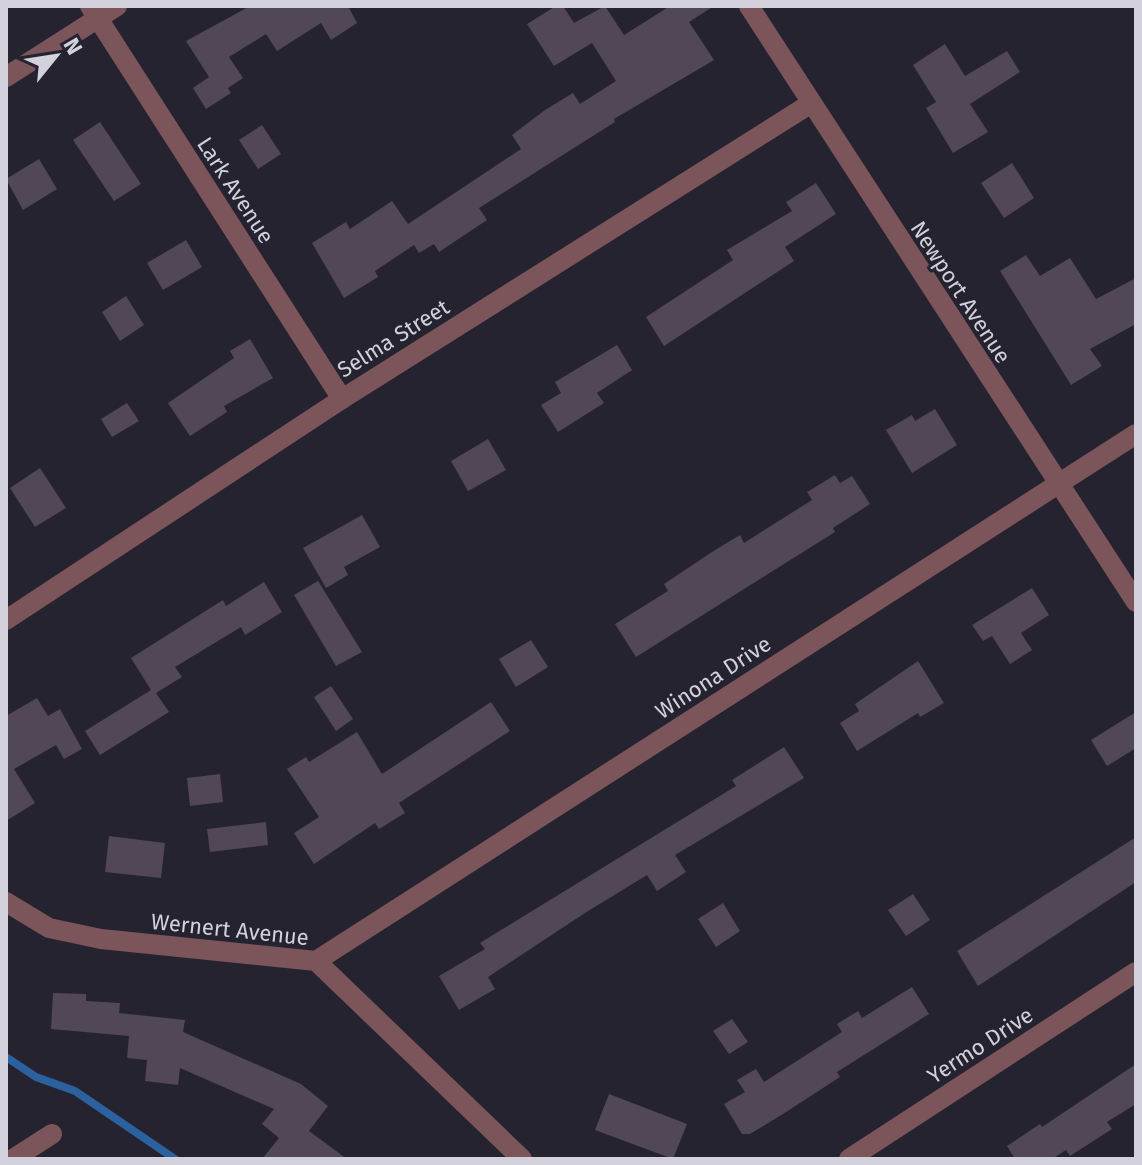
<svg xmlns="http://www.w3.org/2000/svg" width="1142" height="1165" font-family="'Fira Sans',sans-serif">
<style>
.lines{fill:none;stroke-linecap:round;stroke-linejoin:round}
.stream{stroke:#2c619f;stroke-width:8}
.building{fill:#524754}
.street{stroke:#7b5559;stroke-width:20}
.labels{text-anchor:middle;stroke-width:6;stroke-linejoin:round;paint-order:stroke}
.street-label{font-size:22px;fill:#d3d1db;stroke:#252330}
</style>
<rect width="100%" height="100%" fill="#252330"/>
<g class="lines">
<path class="stream" d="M6,1057L36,1077L75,1091L175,1159"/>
</g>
<g class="building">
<path d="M250,6H348L357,23L331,40L321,23L277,51L266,34L229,57L243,78L228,88L231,93L206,109L193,88L209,77L186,41Z"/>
<path d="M556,6H563L574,23L605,6L624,35L670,6H714L689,22L714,60L614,119L615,122L479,208L487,220L439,252L434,244L419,253L414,245L375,271L378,277L344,298L312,243L346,222L350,229L392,201L408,224L521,149L512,135L545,110L573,93L580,104L616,81L592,43L554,66L527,24Z"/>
<path d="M945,44L965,76L1007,51L1020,72L970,104L988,132L953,153L926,108L936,102L913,65Z"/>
<path d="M100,122L141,184L114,201L73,140Z"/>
<path d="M262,125L281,154L258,169L239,140Z"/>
<path d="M39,159L57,189L23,210L6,179Z"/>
<path d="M1012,163L1034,198L1004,218L981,183Z"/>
<path d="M816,183L836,214L785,247L794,261L664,346L646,317L733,260L727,250L792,211L786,202Z"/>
<path d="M186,240L202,267L163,290L147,263Z"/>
<path d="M1026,255L1040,276L1070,258L1096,299L1136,278V324L1090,349L1102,366L1071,385L1000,271Z"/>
<path d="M126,296L144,325L120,341L102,312Z"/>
<path d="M250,339L273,378L224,406L227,412L190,436L168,403L234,358L230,351Z"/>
<path d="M617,345L632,370L597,393L604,403L558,432L541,405L561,393L555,382Z"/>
<path d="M127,403L139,421L112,437L101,419Z"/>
<path d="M935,409L957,445L912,473L886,430L912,415L915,421Z"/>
<path d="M488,439L506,470L468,491L451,461Z"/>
<path d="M40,468L66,508L35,527L10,488Z"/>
<path d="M835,475L840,483L852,476L870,504L833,528L835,532L636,657L615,624L668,591L664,584L715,550L740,535L744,543L812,500L807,492Z"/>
<path d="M362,515L380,547L344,567L348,575L326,588L303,548Z"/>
<path d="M318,581L362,652L336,666L294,595Z"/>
<path d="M264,582L282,612L245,635L241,627L175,667L182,677L156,693L169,712L100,755L85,731L151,690L131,658L223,600L226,606Z"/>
<path d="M1032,588L1049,615L1021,633L1032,650L1010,664L992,636L983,641L972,625Z"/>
<path d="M531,640L548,667L516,687L499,659Z"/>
<path d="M918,661L944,703L920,717L918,713L857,751L840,723L859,711L855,704Z"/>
<path d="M331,686L353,719L336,731L314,697Z"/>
<path d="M37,698L48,716L60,709L82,749L64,759L56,745L14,769L35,803L6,821V716Z"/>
<path d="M491,702L510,731L399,803L405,813L379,829L375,823L314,864L294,833L319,817L287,769L306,757L309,762L357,732L382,774Z"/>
<path d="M1136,712V748L1107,766L1091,740Z"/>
<path d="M784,747L804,778L675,855L686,872L657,891L647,875L585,913L488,977L495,989L459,1010L439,976L485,949L480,943L736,786L732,780Z"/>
<path d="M220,774L223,802L190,806L187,778Z"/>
<path d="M266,822L268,845L210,852L207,829Z"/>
<path d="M109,836L165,843L161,878L105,872Z"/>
<path d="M1136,837V882L978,986L957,951Z"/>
<path d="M913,894L930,920L906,936L888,910Z"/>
<path d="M723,903L740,931L716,947L698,919Z"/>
<path d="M912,987L929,1014L837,1072L840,1077L783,1114L750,1134H742L724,1104L745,1092L737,1080L756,1069L764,1082L842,1032L837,1024L858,1011L862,1018Z"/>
<path d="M53,993L86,994V1001L120,1003L119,1013L185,1020L183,1032L301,1084L328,1106L309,1131L347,1159H262L279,1138L262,1124L274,1109L180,1068L178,1085L145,1081L147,1060L127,1058L129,1036L51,1029Z"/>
<path d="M732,1019L748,1042L729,1054L713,1031Z"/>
<path d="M1136,1064V1104L1107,1122L1112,1129L1070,1156L1066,1150L1052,1159H1015L1007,1146L1040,1124L1042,1127Z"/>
<path d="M609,1094L687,1124L673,1159L595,1130Z"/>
</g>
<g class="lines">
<g class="street">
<path d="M90,6L342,399"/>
<path d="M749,6L1136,602"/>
<path d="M6,77L117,6"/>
<path d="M6,620L342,399L810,104"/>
<path d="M6,902L49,928L101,939L316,961L522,1159"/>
<path d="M316,961L1136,434"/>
<path d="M13,1159L52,1134"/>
<path d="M849,1159L1136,972"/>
</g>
</g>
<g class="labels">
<g class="street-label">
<text transform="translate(236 190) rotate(57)" y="8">Lark Avenue</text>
<text transform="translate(961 292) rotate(57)" y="8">Newport Avenue</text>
<text transform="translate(393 338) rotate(-32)" y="8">Selma Street</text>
<text transform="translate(713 677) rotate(-33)" y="8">Winona Drive</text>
<text transform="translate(230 929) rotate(6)" y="8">Wernert Avenue</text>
<text transform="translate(980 1045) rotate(-33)" y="8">Yermo Drive</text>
</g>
</g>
<rect width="1142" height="1165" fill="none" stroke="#d3d1db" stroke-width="16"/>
<g transform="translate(56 56) rotate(60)" stroke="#252330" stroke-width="6" paint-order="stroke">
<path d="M0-6L14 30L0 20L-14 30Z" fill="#d3d1db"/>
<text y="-12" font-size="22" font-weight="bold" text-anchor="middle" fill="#d3d1db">N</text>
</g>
</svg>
